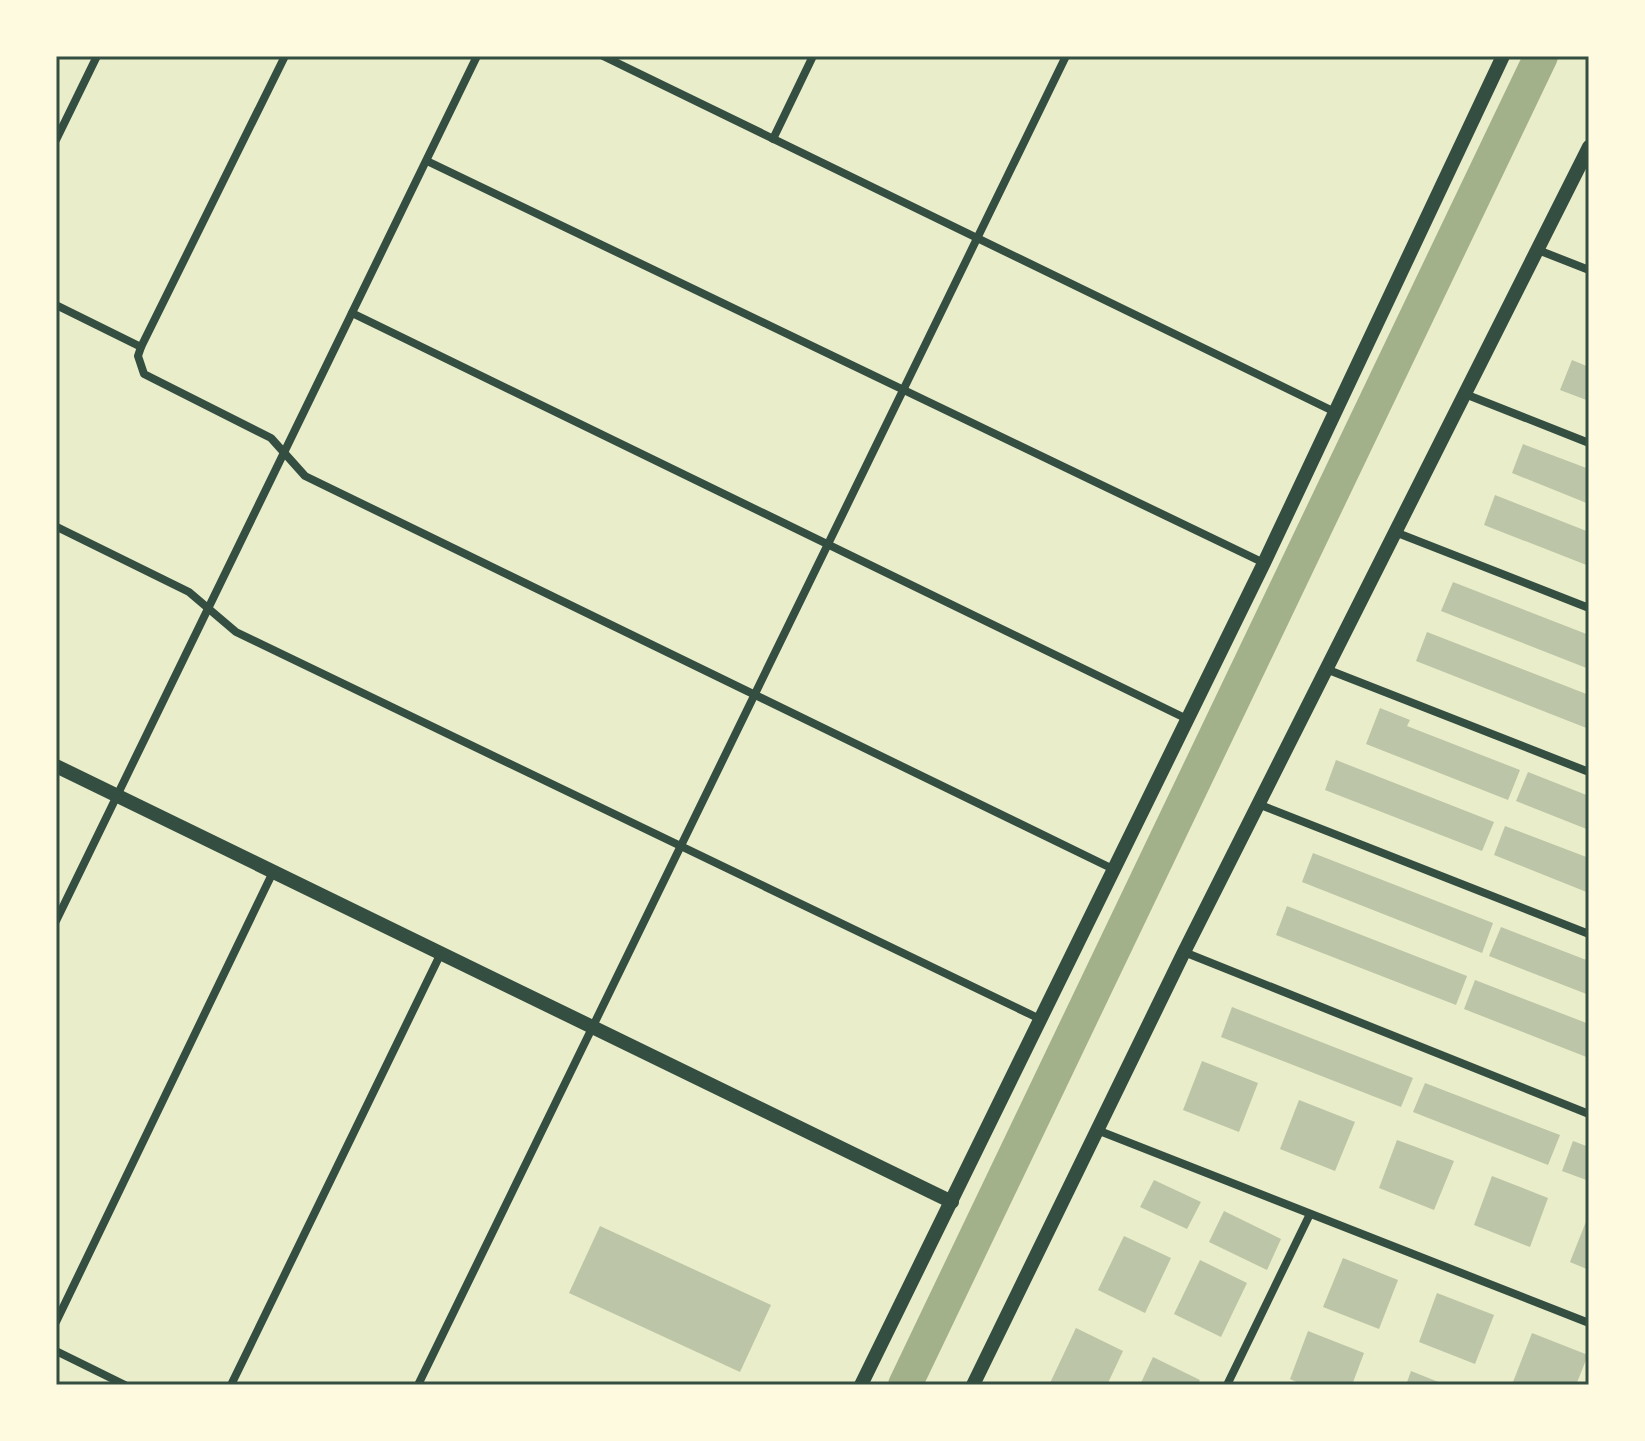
<svg xmlns="http://www.w3.org/2000/svg" width="1645" height="1441" font-family="Jost,sans-serif">
<style>
.lines{fill:none;stroke-linecap:round;stroke-linejoin:round}
.canal{stroke:#a3b18a;stroke-width:34}
.building{fill:#bcc5a7}
.minor{stroke:#344e41;stroke-width:8}
.tertiary{stroke:#344e41;stroke-width:14}
.neatline{fill:none;stroke:#344e41;stroke-width:3}
</style>
<rect width="100%" height="100%" fill="#e9edc9"/>
<g class="lines">
<path class="canal" d="M905,1385L1541,56"/>
</g>
<g class="building">
<path d="M1572,360L1589,367V401L1560,390Z"/>
<path d="M1523,444L1589,469V504L1512,473Z"/>
<path d="M1495,495L1589,532V566L1484,525Z"/>
<path d="M1453,582L1589,635V669L1441,611Z"/>
<path d="M1427,632L1589,695V729L1416,661Z"/>
<path d="M1380,708L1410,720L1407,726L1520,770L1508,800L1366,744Z"/>
<path d="M1336,760L1494,822L1482,851L1325,790Z"/>
<path d="M1528,772L1589,796V830L1516,801Z"/>
<path d="M1505,826L1589,858V893L1494,855Z"/>
<path d="M1313,853L1493,923L1482,953L1302,882Z"/>
<path d="M1287,906L1467,976L1456,1005L1276,935Z"/>
<path d="M1501,927L1589,961V995L1489,956Z"/>
<path d="M1475,980L1589,1024V1058L1464,1009Z"/>
<path d="M1232,1007L1413,1078L1401,1107L1221,1037Z"/>
<path d="M1202,1061L1258,1083L1239,1132L1183,1110Z"/>
<path d="M1425,1083L1560,1135L1548,1165L1413,1112Z"/>
<path d="M1299,1100L1355,1122L1335,1171L1280,1149Z"/>
<path d="M1397,1140L1454,1161L1434,1210L1379,1188Z"/>
<path d="M1573,1141L1589,1147V1181L1562,1171Z"/>
<path d="M1492,1176L1548,1198L1530,1247L1474,1225Z"/>
<path d="M1154,1180L1201,1202L1187,1229L1140,1207Z"/>
<path d="M1224,1211L1281,1239L1267,1270L1209,1242Z"/>
<path d="M1589,1214V1270L1570,1262Z"/>
<path d="M600,1226L771,1305L740,1372L569,1293Z"/>
<path d="M1124,1236L1171,1258L1145,1313L1098,1290Z"/>
<path d="M1343,1258L1398,1280L1379,1329L1323,1307Z"/>
<path d="M1200,1260L1247,1283L1221,1337L1174,1314Z"/>
<path d="M1437,1293L1494,1315L1475,1364L1419,1342Z"/>
<path d="M1076,1328L1123,1351L1107,1385H1055L1050,1383Z"/>
<path d="M1308,1331L1364,1353L1352,1385H1303L1290,1379Z"/>
<path d="M1532,1333L1588,1355L1576,1385H1520L1513,1382Z"/>
<path d="M1153,1357L1200,1380L1197,1385H1140Z"/>
<path d="M1411,1371L1446,1385H1406Z"/>
</g>
<g class="lines">
<g class="minor">
<path d="M285,56L141,347L138,356L144,374L271,438L305,476L1113,869"/>
<path d="M603,56L1335,412"/>
<path d="M773,139L813,56"/>
<path d="M56,140L97,56"/>
<path d="M427,161L1264,563"/>
<path d="M1538,250L1589,270"/>
<path d="M56,305L141,347"/>
<path d="M352,313L1187,719"/>
<path d="M1465,394L1589,443"/>
<path d="M57,527L189,592L236,632L1040,1019"/>
<path d="M1395,532L1589,608"/>
<path d="M1326,669L1589,772"/>
<path d="M1258,804L1589,934"/>
<path d="M56,921L477,56"/>
<path d="M1184,952L1589,1114"/>
<path d="M1097,1130L1589,1323"/>
<path d="M56,1322L273,872"/>
<path d="M56,1351L125,1385"/>
<path d="M231,1385L441,953"/>
<path d="M418,1385L1066,56"/>
<path d="M1227,1385L1310,1214"/>
</g>
<g class="tertiary">
<path d="M56,766L952,1202"/>
<path d="M861,1385L1264,563L1503,56"/>
<path d="M973,1385L1184,952L1589,147"/>
</g>
</g>
<rect width="1645" height="1441" fill="none" stroke="#fefae0" stroke-width="116"/>
<rect x="58" y="58" width="1529" height="1325" class="neatline"/>
</svg>
